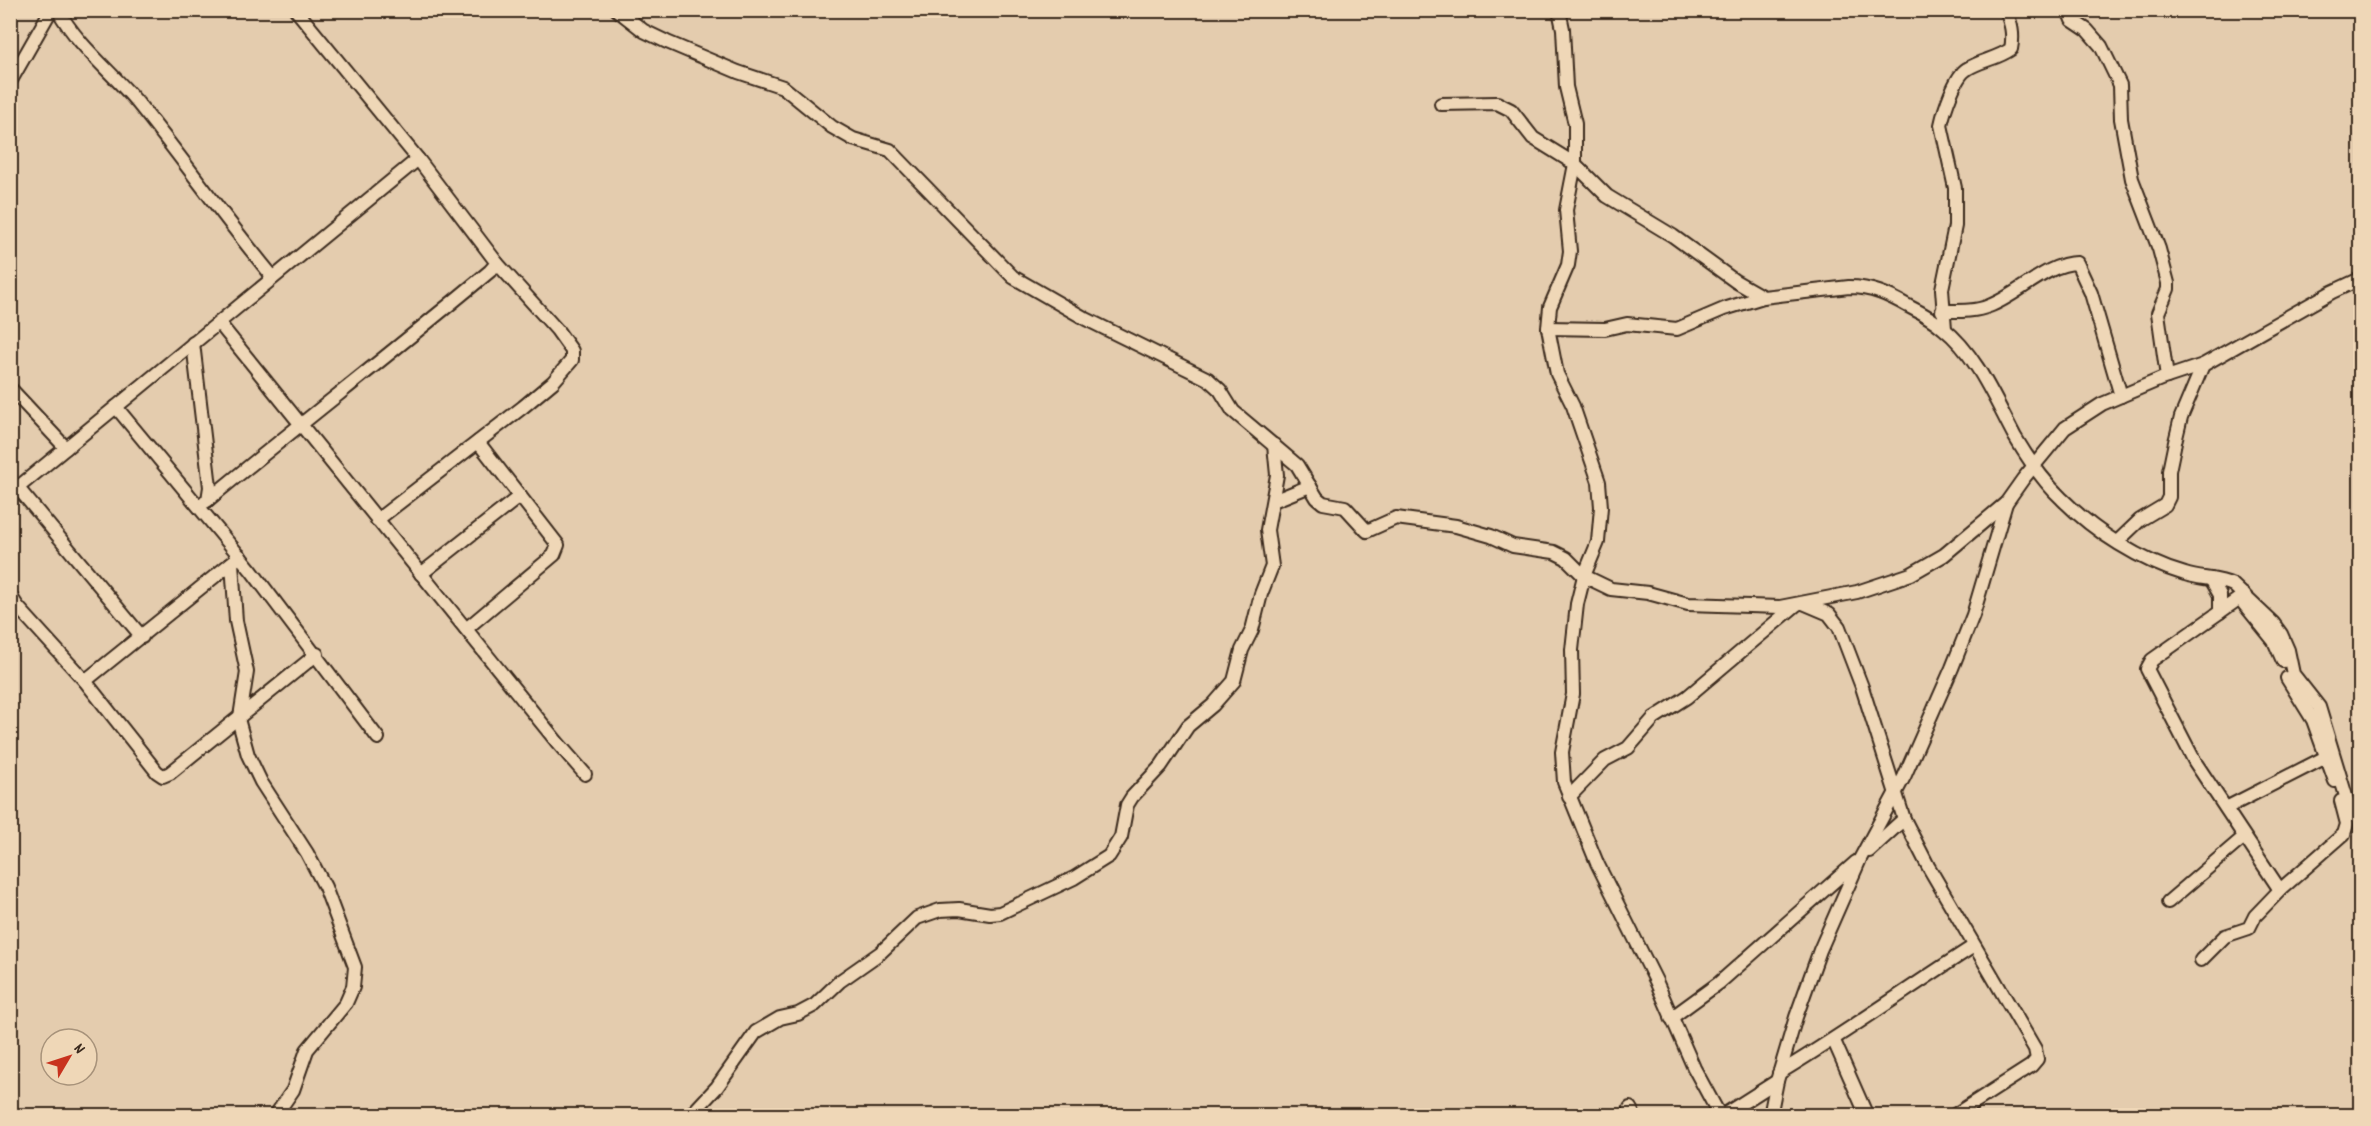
<svg xmlns="http://www.w3.org/2000/svg" width="2371" height="1126" font-family="Dekko,sans-serif">
<style>
.lines{fill:none;stroke-linecap:round;stroke-linejoin:round}
.minor-casing{stroke:#3b2a1e;stroke-width:16}
.minor{stroke:#efd7b7;stroke-width:12}
</style>
<rect width="100%" height="100%" fill="#e4ccae"/>
<filter id="ink" filterUnits="userSpaceOnUse"><feTurbulence type="fractalNoise" baseFrequency=".0167" numOctaves="2"/><feDisplacementMap in="SourceGraphic" scale="12" xChannelSelector="R" yChannelSelector="G"/><feConvolveMatrix kernelMatrix="1 2 1 2 8 2 1 2 1" color-interpolation-filters="sRGB"/></filter>
<g filter="url(#ink)">
<g class="lines">
<g class="minor-casing">
<g id="minor">
<path d="M58,10C79,48 115,74 141,107C186,163 227,222 273,277"/>
<path d="M617,10L644,31L667,42L738,72L783,87L832,127L853,139L890,150L1013,277L1086,319L1208,379L1220,390L1233,411L1297,465L1317,498L1323,503L1345,507L1367,531L1396,518L1456,526L1491,536L1513,546L1554,552L1566,558L1584,576L1611,589L1648,593L1688,604L1780,607L1857,592L1911,574L1944,555L2006,503"/>
<path d="M1559,10L1563,29L1566,87L1575,124V164L1566,210L1570,251L1568,265L1550,307L1548,328L1557,374L1573,406L1599,482L1601,507L1598,542L1584,576L1577,604L1572,650L1573,694L1562,752L1564,782L1597,863L1656,981L1694,1068L1720,1116"/>
<path d="M2068,10L2072,20L2087,30L2101,46L2120,85L2121,119L2132,179L2159,249L2168,283V289L2158,313L2167,377"/>
<path d="M10,82L51,10"/>
<path d="M1441,104L1497,103L1511,110L1533,138L1575,164L1607,196L1673,236L1735,281L1763,297"/>
<path d="M1942,311C1957,311 1975,312 1989,306C2017,296 2047,263 2077,263L2091,293L2121,396"/>
<path d="M219,323L557,742L585,774"/>
<path d="M1548,328L1605,329L1627,324L1677,329L1724,309L1763,297L1849,287C1872,287 1889,295 1908,306C1920,312 1933,319 1943,328C1977,355 1995,400 2015,437C2028,459 2043,481 2062,499C2095,532 2140,561 2185,574C2200,579 2218,578 2233,585L2273,623L2281,634L2288,650L2293,674L2319,707L2349,806L2360,820"/>
<path d="M1945,329L1942,289L1955,226V188L1941,125C1944,111 1955,76 1967,69C1981,60 1997,59 2011,49C2014,34 2011,24 2006,10"/>
<path d="M193,343L210,487L208,500L205,502"/>
<path d="M10,388L66,448"/>
<path d="M116,407L251,570L378,738"/>
<path d="M18,488L142,637"/>
<path d="M10,494L418,159"/>
<path d="M208,500C301,423 397,349 490,271L497,263L418,159L296,10"/>
<path d="M1273,501L1310,486"/>
<path d="M377,520L523,407L553,382L572,360V351L557,330L497,263"/>
<path d="M2117,542L2140,520L2165,505L2169,497V471L2175,442L2181,417L2203,365"/>
<path d="M232,563L236,621L247,672L240,717"/>
<path d="M421,574L520,496"/>
<path d="M2211,579L2220,595V612"/>
<path d="M10,595L17,606L10,618"/>
<path d="M2244,595L2152,660L2147,669L2195,762L2280,890"/>
<path d="M1803,603L1829,614L1839,627L1862,687L1904,819L1928,866L2035,1049L2037,1059L2031,1066L1953,1116"/>
<path d="M2244,604L2274,641L2283,661"/>
<path d="M17,606L85,681L157,772L163,776L170,773L317,654"/>
<path d="M466,629L554,555L558,545L478,442"/>
<path d="M2287,678L2313,720L2335,781"/>
<path d="M85,681L240,556"/>
<path d="M238,719L248,755L261,782L307,853L325,887L355,967L353,987L346,1003L307,1050L293,1090L275,1116"/>
<path d="M1569,797L1605,760L1628,748L1654,718L1687,697L1796,605"/>
<path d="M2226,808L2326,757"/>
<path d="M1869,851L1904,819"/>
<path d="M2168,902L2244,837"/>
<path d="M2201,960L2225,936L2249,928L2255,916L2280,890L2344,834L2347,824L2341,801"/>
<path d="M1671,1018L1719,983L1856,862"/>
<path d="M1834,1041L1867,1116"/>
<path d="M1779,1073C1846,1033 1908,988 1974,946"/>
<path d="M1630,1108L1634,1116"/>
<path d="M690,1116L717,1087L756,1032L780,1018L798,1014L815,1005L840,981L880,953L917,918L940,910L959,909L990,914L1000,913L1074,878L1109,856L1121,837L1127,805L1132,797L1161,766L1188,726L1213,705L1234,681L1242,650L1252,630L1261,594L1272,566L1267,530L1277,475L1274,445"/>
<path d="M1722,1116L1777,1081"/>
<path d="M1770,1116L1777,1081L1796,1017L1820,950L1860,859L1904,777L1952,668L1973,615L2006,503L2023,479L2065,428L2102,404L2161,379L2203,365L2332,292L2360,279"/>
</g>
</g>
<use href="#minor" class="minor"/>
</g>
</g>
<rect width="2371" height="1126" fill="none" stroke="#efd7b7" stroke-width="36"/>
<rect x="18" y="18" width="2335" height="1090" fill="none" stroke="#3b2a1e" stroke-width="2" filter="url(#ink)"/>
<g transform="translate(69 1057) rotate(51)"><circle r="28" fill="#efd7b7" stroke="#a7927a" stroke-width="1.5"/>
<path d="M0-4.5L10 22L0 15L-10 22Z" fill="#c8321e"/>
<text y="-9" font-size="16" font-weight="bold" text-anchor="middle" fill="#3b2a1e">N</text>
</g>
</svg>
